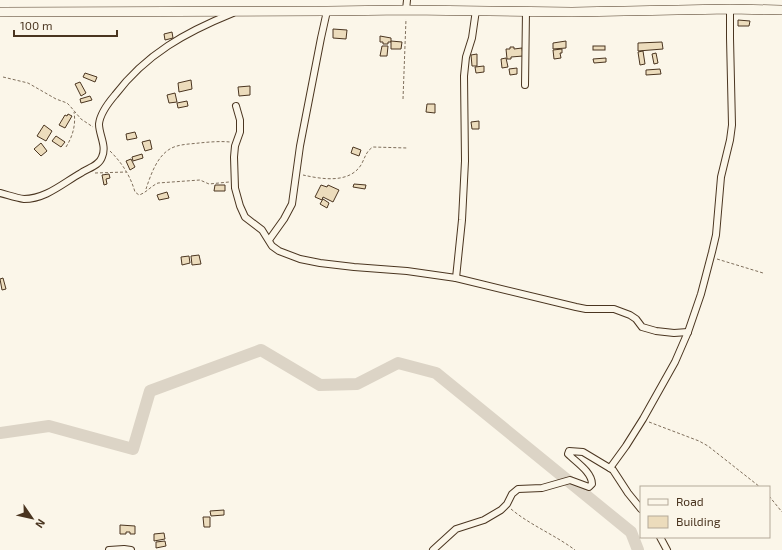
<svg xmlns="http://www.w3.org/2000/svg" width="782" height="550" font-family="'Exo 2',sans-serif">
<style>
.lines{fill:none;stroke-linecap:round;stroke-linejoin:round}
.river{stroke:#dcd4c6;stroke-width:12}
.building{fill:#ecdcbc;stroke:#4a3520}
.street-casing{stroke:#4a3520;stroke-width:8}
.secondary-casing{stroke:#4a3520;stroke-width:10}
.path{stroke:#7f6f5c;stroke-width:1;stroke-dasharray:3 2;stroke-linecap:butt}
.street{stroke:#fbf6e9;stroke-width:6}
.secondary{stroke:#fbf6e9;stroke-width:9}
</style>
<rect width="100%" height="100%" fill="#fbf6e9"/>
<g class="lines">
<path class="river" d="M0,433L49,426L133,449L150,391L261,350L320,385L357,384L398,363L436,373L631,532L638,550"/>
</g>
<g class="building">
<path d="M738,20L750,21L749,26H738Z"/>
<path d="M333,29L347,30L346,39L333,38Z"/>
<path d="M172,32L173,38L165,40L164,34Z"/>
<path d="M380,36L391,38V42H388V44H383V42H380Z"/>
<path d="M391,41L402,42L401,49H391Z"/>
<path d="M566,41V48L553,49V43Z"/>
<path d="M662,42L663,49L638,51V43Z"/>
<path d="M382,46H388L387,56H380Z"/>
<rect x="593" y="46" width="12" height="4"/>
<path d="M510,47H514V49L522,48L523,56L511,57V59H507L506,49H510Z"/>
<path d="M562,49V53H560L561,58L554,59L553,50Z"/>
<path d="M643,51L645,64L640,65L638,52Z"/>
<path d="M656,53L658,63L654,64L652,54Z"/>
<path d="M477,54V66H472L471,55Z"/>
<path d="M506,58L508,67L502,68L501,59Z"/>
<path d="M606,58V62L594,63L593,59Z"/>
<path d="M484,66V72L476,73L475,67Z"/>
<path d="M517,68V74L510,75L509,69Z"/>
<path d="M660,69L661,74L646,75V70Z"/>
<path d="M85,73L97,77L95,82L83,77Z"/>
<path d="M191,80L192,89L179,92L178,83Z"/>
<path d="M80,82L86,93L81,96L75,84Z"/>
<path d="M250,86V95L239,96L238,87Z"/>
<path d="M175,93L177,102L169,103L167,95Z"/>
<path d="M90,96L92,100L81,103L80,99Z"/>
<path d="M187,101L188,106L178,108L177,103Z"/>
<path d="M427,104H435V113L426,112Z"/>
<path d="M68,114L72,116L65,128L59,125L65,115L67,116Z"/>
<path d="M479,121V129H472L471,122Z"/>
<path d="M44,125L52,131L46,141L37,136Z"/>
<path d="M135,132L137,138L127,140L126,134Z"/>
<path d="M56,136L65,142L61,147L52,141Z"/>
<path d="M150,140L152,149L145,151L142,142Z"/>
<path d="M41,143L47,151L41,156L34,149Z"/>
<path d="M353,147L361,150L359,156L351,153Z"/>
<path d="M142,154L143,158L133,161L132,157Z"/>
<path d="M131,159L135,167L130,170L126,161Z"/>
<path d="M109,174L110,178L106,179L107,184L104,185L102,175Z"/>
<path d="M354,184L366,185L365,189L353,187Z"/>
<path d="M215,185H225V191H214Z"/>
<path d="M321,185L327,187L328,185L339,190L333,202L323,197L322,200L315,197Z"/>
<path d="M167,192L169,198L159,200L157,195Z"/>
<path d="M323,199L329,203L327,208L320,204Z"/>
<path d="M199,255L201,264L192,265L191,256Z"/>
<path d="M189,256L190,263L182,265L181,257Z"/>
<path d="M3,278L6,289L2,290L0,279Z"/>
<path d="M224,510V515L211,516L210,511Z"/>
<path d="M203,517H210V527H204Z"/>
<path d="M120,525L135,526V534H130V532H126V534H120Z"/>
<path d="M164,533L165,539L154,541V534Z"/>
<path d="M165,541L166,546L156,548V542Z"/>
</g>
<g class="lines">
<g class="street-casing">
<g id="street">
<path d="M406,10L407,0"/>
<path d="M525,85L526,11"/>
<path d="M236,106L240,120V132L235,146L234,157L235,188L240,206L245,217L262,230L272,246L279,251L300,259L320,263L354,267L407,271L456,278L576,307L586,309H614L630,315L636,319L642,327L656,331L674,333L688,332"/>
<path d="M0,193C8,195 16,198 24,199C46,199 63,183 81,173C88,168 99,166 102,157C107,146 99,135 99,124C100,114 109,102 115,95C146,54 186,32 233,13"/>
<path d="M269,240L284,219L292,204L300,146L321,38L327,11"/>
<path d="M456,278L462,220L465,161L464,76L466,57L472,38L476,10"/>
<path d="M610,468L626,446L643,419L675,362L688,332L701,294L712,252L716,235L721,177L730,140L732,125L730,38V9"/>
<path d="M660,537L667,550"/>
<path d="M109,550L124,549L131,550"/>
<path d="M433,550L456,529L484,520L501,510L507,504L512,494L518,489L542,488L570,480L589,487L592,484C592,472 576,462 568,454L569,451L583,452L613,470L628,493L641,509"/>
</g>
</g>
<g class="secondary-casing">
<path id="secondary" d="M0,12L327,11L406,10L572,12L730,9L782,10"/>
</g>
<g class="path">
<path d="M3,77L28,83L56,99L67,103L70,106L81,119L93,127"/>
<path d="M403,99L406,19"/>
<path d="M66,147C73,136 76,124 74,112"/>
<path d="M110,151C122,163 130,175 135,192L139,195C146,193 151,186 158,183L200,180L209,184L229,182"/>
<path d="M95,173L126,172"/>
<path d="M303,175C321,179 349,184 361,165C365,158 366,151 373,147L407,148"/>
<path d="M146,189C151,174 158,153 174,147C182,144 191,144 199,143C209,142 220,141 230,142"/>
<path d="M717,259L763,273"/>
<path d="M649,422L699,441L708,446L760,487"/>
<path d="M769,496L782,512"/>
<path d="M511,509C530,525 555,535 575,550"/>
</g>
<use href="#street" class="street"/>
<use href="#secondary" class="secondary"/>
</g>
<rect x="640" y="486" width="130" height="52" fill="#fbf6e9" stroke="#b4a999"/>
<rect x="648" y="499" width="20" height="6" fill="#fbf6e9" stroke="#b4a999"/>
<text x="676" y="506" font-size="12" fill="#4a3520">Road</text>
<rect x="648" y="516" width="20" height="12" fill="#ecdcbc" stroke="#b4a999"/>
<text x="676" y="526" font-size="12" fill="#4a3520">Building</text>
<g transform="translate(32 518) rotate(124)" stroke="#fbf6e9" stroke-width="3" paint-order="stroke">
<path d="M0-3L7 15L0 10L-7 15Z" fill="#4a3520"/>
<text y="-6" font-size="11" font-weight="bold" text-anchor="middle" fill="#4a3520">N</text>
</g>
<path d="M14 30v6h103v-6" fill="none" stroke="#4a3520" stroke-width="2"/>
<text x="20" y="30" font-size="12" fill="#4a3520" stroke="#fbf6e9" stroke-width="3" paint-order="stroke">100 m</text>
</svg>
